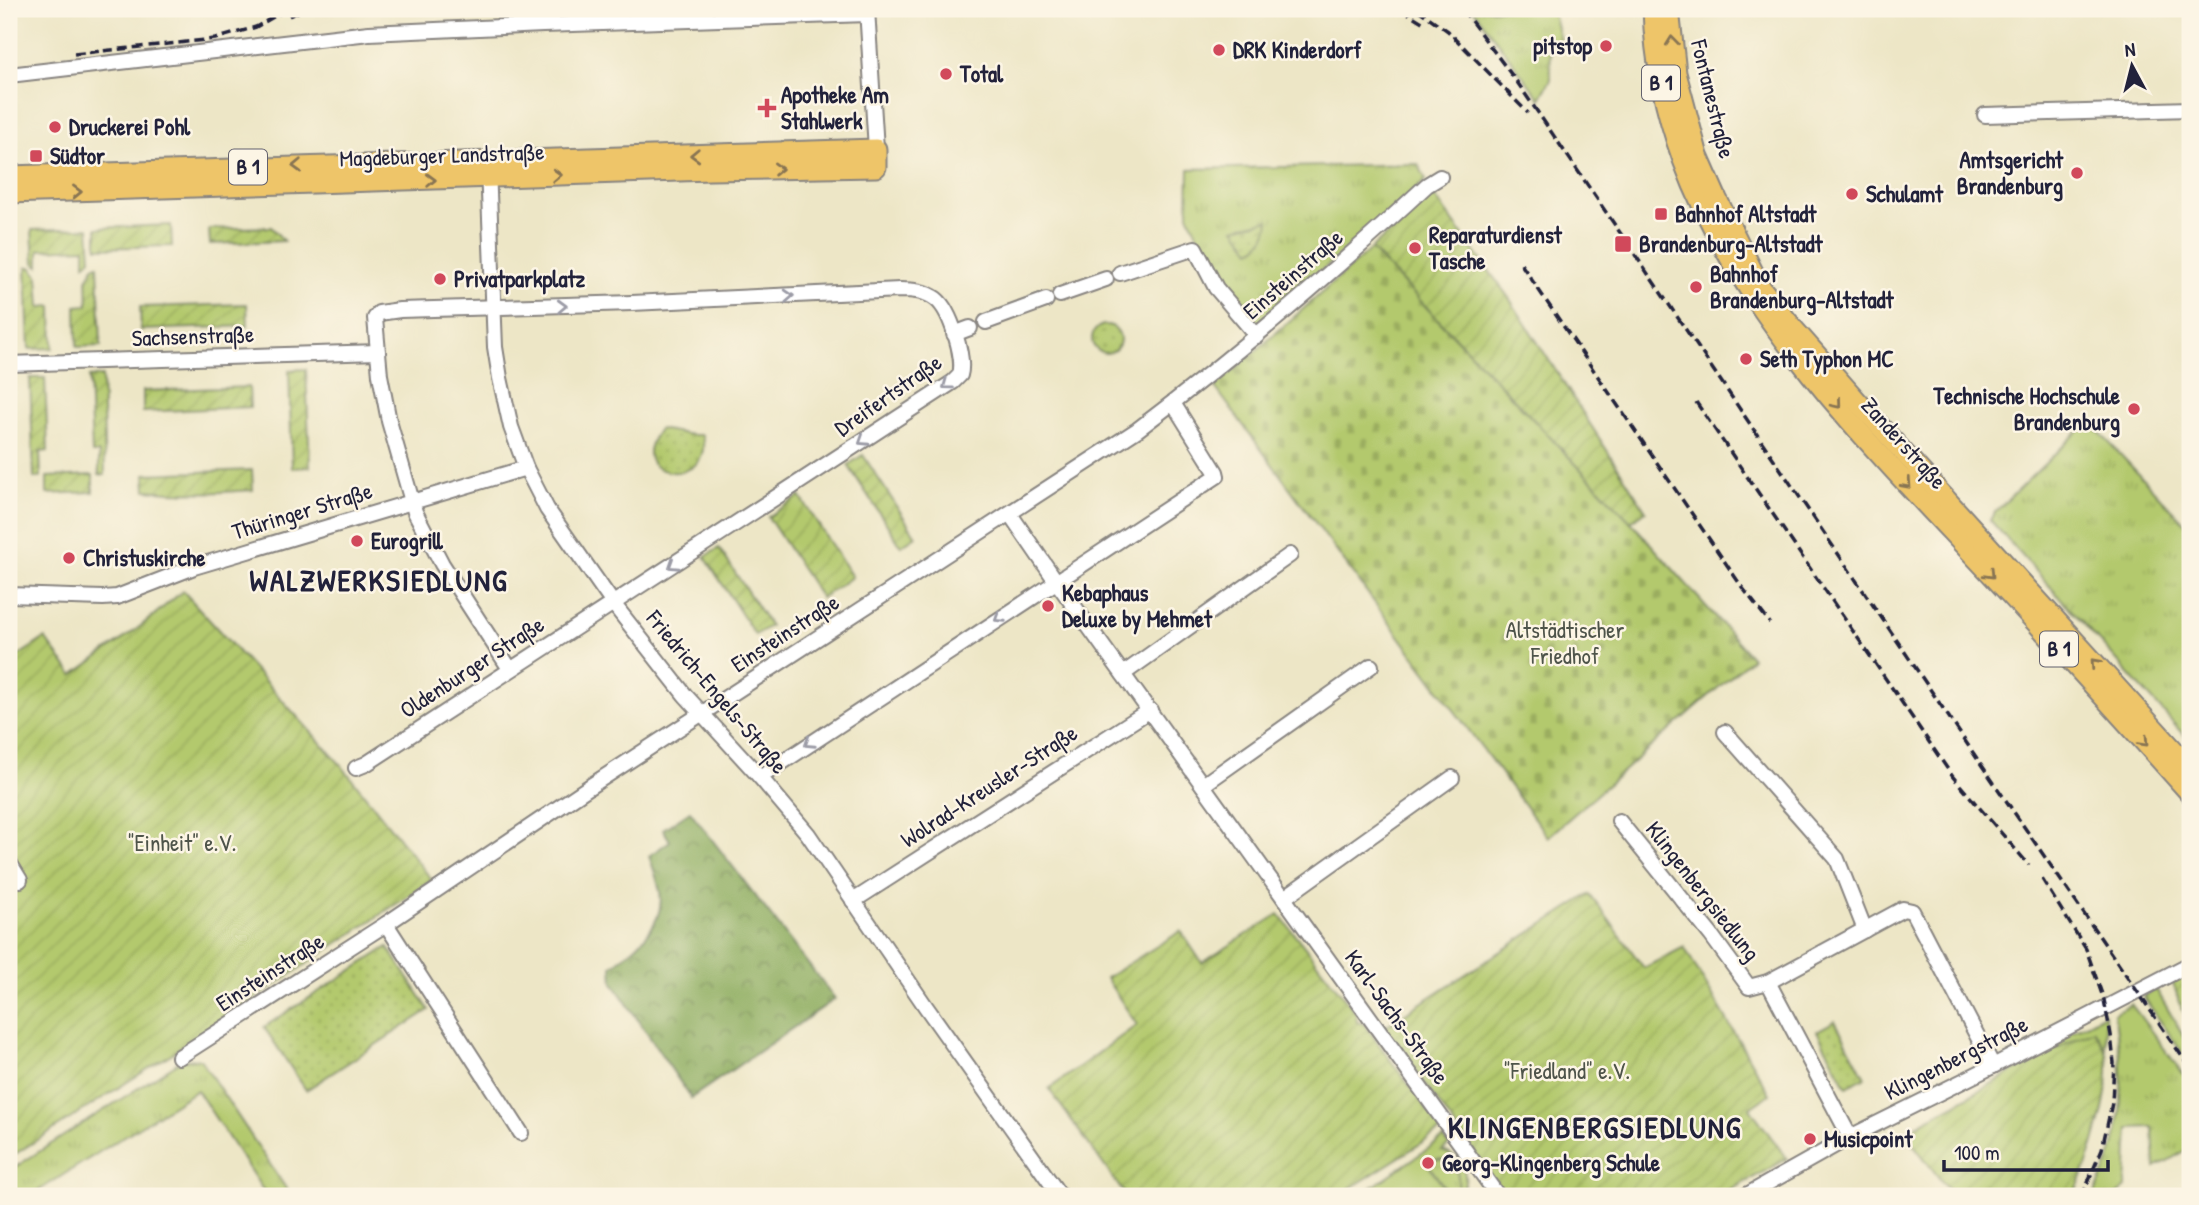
<svg xmlns="http://www.w3.org/2000/svg" width="2199" height="1205" font-family="'Patrick Hand',sans-serif">
<style>
.grass{fill:url(#grass-tufts);stroke:#6a7654;stroke-width:2}
.forest{fill:url(#forest-crowns);stroke:#58684e;stroke-width:2}
.cemetery{fill:url(#cemetery-stones);stroke:#6a7654;stroke-width:2}
.park{fill:url(#park-dots);stroke:#6a7654;stroke-width:2}
.garden{fill:url(#garden-furrows);stroke:#6a7654;stroke-width:2}
.pitch{fill:#b3c96d;stroke:#6a7654;stroke-width:2}
.lines{fill:none;stroke-linecap:round;stroke-linejoin:round}
.minor-casing{stroke:#888480;stroke-width:18}
.major-casing{stroke:#888480;stroke-width:23}
.minor{stroke:#fff;stroke-width:14}
.major{stroke:#eec569;stroke-width:19}
.rail{stroke:#22223b;stroke-width:3.5;stroke-dasharray:10 5;stroke-linecap:butt}
.oneway{stroke:#887452}
.oneway2{stroke:#9c9ca7}
.poi-dot{fill:#d1495b;stroke:#fcf5e5;stroke-width:2.5}
.labels{text-anchor:middle;stroke-width:5;stroke-linejoin:round;paint-order:stroke}
.shield{fill:#fcf5e5;stroke:#63616e;stroke-width:2}
.shield-label{font-size:21px;font-weight:bold;fill:#22223b}
.poi-label{font-size:23px;font-weight:bold;fill:#22223b;stroke:#fcf5e5;text-anchor:start}
.street-label{font-size:23px;fill:#22223b;stroke:#fcf5e5}
.park-label{font-size:23px;fill:#4e544a;stroke:#fcf5e5}
.district-label{font-size:30px;font-weight:bold;letter-spacing:2px;fill:#22223b;stroke:#fcf5e5}
</style>
<defs>
<pattern id="grass-tufts" width="24" height="20" patternUnits="userSpaceOnUse" patternTransform="scale(1.75)"><rect width="24" height="20" fill="#b3c96d"/><path d="M3 7l-1-3M5 7V3M7 7l1-3M15 17l-1-3M17 17v-4M19 17l1-3" fill="none" stroke="#9aac5f"/></pattern>
<pattern id="forest-crowns" width="20" height="18" patternUnits="userSpaceOnUse" patternTransform="scale(1.75)"><rect width="20" height="18" fill="#8ead60"/><path d="M2 6a3 3 0 1 1 6 0M12 15a3 3 0 1 1 6 0" fill="none" stroke="#748c50"/></pattern>
<pattern id="cemetery-stones" width="16" height="16" patternUnits="userSpaceOnUse" patternTransform="scale(1.75)"><rect width="16" height="16" fill="#b3c96d"/><path d="M2 7V4a2 2 0 0 1 4 0v3zM10 15v-3a2 2 0 0 1 4 0v3z" fill="#9aac5f"/></pattern>
<pattern id="park-dots" width="8" height="8" patternUnits="userSpaceOnUse" patternTransform="scale(1.75)"><rect width="8" height="8" fill="#b3c96d"/><path d="M2 2h.1M6 6h.1" fill="none" stroke="#9aac5f" stroke-width="1.8" stroke-linecap="round"/></pattern>
<pattern id="garden-furrows" width="10" height="10" patternUnits="userSpaceOnUse" patternTransform="scale(1.75)"><rect width="10" height="10" fill="#b3c96d"/><path d="M-1 1l2-2M0 10L10 0M9 11l2-2" fill="none" stroke="#9aac5f"/></pattern>
</defs>
<rect width="100%" height="100%" fill="#fcf5e5"/>
<filter id="ink" filterUnits="userSpaceOnUse"><feTurbulence type="fractalNoise" baseFrequency=".0143" numOctaves="2"/><feDisplacementMap in="SourceGraphic" scale="14" xChannelSelector="R" yChannelSelector="G"/><feConvolveMatrix kernelMatrix="1 2 1 2 8 2 1 2 1" color-interpolation-filters="sRGB"/></filter>
<filter id="wash" filterUnits="userSpaceOnUse"><feTurbulence type="fractalNoise" baseFrequency=".00686" numOctaves="4" result="noise"/><feDisplacementMap in="SourceGraphic" scale="28" xChannelSelector="R" yChannelSelector="G"/><feGaussianBlur stdDeviation="1.57" result="paint"/><feColorMatrix in="noise" values="0 0 0 0 0 0 0 0 0 0 0 0 0 0 0 0 0 1.4 0 .05"/><feComposite in="paint" operator="in"/></filter>
<g filter="url(#wash)">
<rect width="100%" height="100%" fill="#ede6c6"/>
<g class="grass">
<path d="M1473,9H1552L1560,40L1550,46L1551,79L1540,99Z"/>
<path d="M1418,164L1426,180L1259,325L1226,295L1220,285L1188,214L1189,169Z"/>
<path d="M2089,421L2190,529V742L1990,520L1994,513Z"/>
<path d="M2156,989L2190,1047V1064L2143,996Z"/>
<path d="M2131,1004L2190,1083V1148L2155,1168L2153,1127L2129,1128L2126,1187L2115,1196H2094C2100,1181 2108,1166 2113,1150C2126,1103 2122,1060 2114,1013Z"/>
<path d="M2105,1014L2106,1051L2094,1030L2051,1051L2050,1050V1043Z"/>
<path d="M200,1059L291,1196H267L197,1090L30,1196H9V1171L182,1060Z"/>
<path d="M1434,1159L1449,1161L1458,1172V1187L1451,1196L1426,1162Z"/>
</g>
<path class="forest" d="M690,811L835,999L691,1098L613,983L612,966C634,949 666,925 660,892C658,880 653,868 649,856L670,841L663,829Z"/>
<path class="cemetery" d="M1371,249L1631,522L1752,658L1548,837L1215,387Z"/>
<g class="park">
<path d="M1269,220C1268,233 1263,244 1251,250L1235,228Z"/>
<circle cx="1106" cy="339" r="14"/>
<path d="M659,429L691,435H702C713,480 652,481 649,455C648,445 654,437 659,429Z"/>
<path d="M388,947L429,1010L306,1090L264,1027Z"/>
<path d="M1835,1021L1865,1077L1847,1087L1817,1031Z"/>
</g>
<g class="garden">
<path d="M1432,193L1509,298L1646,511L1631,522L1371,249Z"/>
<path d="M171,225L172,246L97,248V228Z"/>
<path d="M271,227L284,241L210,244L209,229Z"/>
<path d="M89,228L91,259L85,264V248L39,250V266L34,263L32,230Z"/>
<path d="M98,265L101,346L77,347L76,306L88,305L87,280L94,266Z"/>
<path d="M26,267H31L38,276L40,307L52,306L53,348L29,349Z"/>
<path d="M247,304L248,326L141,330L140,307Z"/>
<path d="M306,369L310,467L292,468L289,370Z"/>
<path d="M102,376L105,475H99V453H92L89,377Z"/>
<path d="M45,378L48,451L40,452L41,477L34,478L30,378Z"/>
<path d="M249,387L250,407L143,412V391Z"/>
<path d="M863,455L916,536L901,546L848,465Z"/>
<path d="M252,470L253,490C217,493 182,494 146,490L145,474Z"/>
<path d="M93,475V492L47,494V477Z"/>
<path d="M800,496L852,577L821,598L768,517Z"/>
<path d="M719,548L770,626L755,635L705,557Z"/>
<path d="M183,591L341,765L432,880L196,1038L9,1158V893L18,887L9,870V662L45,638L73,675L137,629Z"/>
<path d="M1590,894L1644,968L1684,947L1770,1094L1750,1108L1787,1159L1720,1196H1505L1384,1027Z"/>
<path d="M1279,914L1356,1013L1357,1022L1364,1024L1442,1130L1338,1196H1126L1049,1089L1137,1025L1106,978L1181,931L1202,963Z"/>
<path d="M2190,971V1047L2182,1035L2190,1029L2172,981Z"/>
<path d="M2094,1030C2098,1037 2105,1046 2107,1054C2113,1091 2090,1163 2073,1196H1953L1904,1132L2047,1053Z"/>
</g>
<path class="pitch" d="M1444,1138L1449,1145L1442,1151C1463,1157 1473,1178 1458,1196H1451L1458,1187C1461,1166 1446,1154 1426,1162L1450,1196H1359Z"/>
</g>
<g filter="url(#ink)">
<g class="lines">
<g class="minor-casing">
<g id="minor">
<path d="M867,9L876,149"/>
<path d="M9,75L369,33L543,25L868,14"/>
<path d="M1985,115L2190,109"/>
<path d="M488,167L495,347L500,378L511,427L526,468L547,509L612,602L685,695L760,777L808,834L926,1007L1060,1196"/>
<path d="M1120,273L1195,248L1216,288L1257,336"/>
<path d="M1060,295L1106,279"/>
<path d="M986,322L1046,300"/>
<path d="M954,334L970,328"/>
<path d="M9,364L378,352"/>
<path d="M1010,514L1056,581L1498,1196"/>
<path d="M9,595L103,598L117,597L194,567L526,468"/>
<path d="M1123,674L1290,555"/>
<path d="M1725,732L1837,859L1865,930"/>
<path d="M356,768L366,764L953,382L960,375C965,358 951,311 936,299C925,291 913,290 900,290L632,303L400,310L379,313L375,318L380,375L389,421L415,512L442,564L510,669"/>
<path d="M760,777L1217,476L1216,472L1173,403"/>
<path d="M1203,785L1371,666"/>
<path d="M1619,821L1711,935L1749,987L1768,982L1903,909L1912,911L1993,1066"/>
<path d="M9,862L20,880"/>
<path d="M1284,898L1452,778"/>
<path d="M853,901L1150,710"/>
<path d="M386,924L521,1133"/>
<path d="M1768,982L1850,1137"/>
<path d="M179,1057L386,924L592,785L1137,430C1238,354 1334,271 1427,185L1440,177"/>
<path d="M1745,1196L1850,1137L1993,1066L2190,964"/>
</g>
</g>
<g class="major-casing">
<g id="major">
<path d="M1653,9C1660,242 1845,417 1994,577C2060,648 2125,720 2190,793"/>
<path d="M1669,9L1676,73L1698,156L1717,199L1761,288L1792,327L1865,410L2190,768"/>
<path d="M9,176L876,149V167L710,170L9,193"/>
</g>
</g>
<use href="#minor" class="minor"/>
<use href="#major" class="major"/>
<g class="rail">
<path d="M1401,9L1424,23"/>
<path d="M1417,9L1448,31L1528,113"/>
<path d="M1462,9L1517,82L1621,234L1974,754L2190,1068"/>
<path d="M289,16L305,9"/>
<path d="M74,54L215,39L256,27L287,9"/>
<path d="M1521,264L1742,587L1770,623"/>
<path d="M1696,402L1953,777L2029,865"/>
<path d="M2042,879L2086,949L2104,1000L2111,1035L2114,1063L2112,1103L2102,1149L2082,1196"/>
</g>
</g>
<defs><path id="oneway-chevron" d="M-2-3.5L2.5 0L-2 3.5" fill="none" stroke-width="1.6" stroke-linecap="round" stroke-linejoin="round" transform="scale(1.75)"/></defs>
<g class="oneway">
<use href="#oneway-chevron" transform="translate(1672 41) rotate(-96)"/>
<use href="#oneway-chevron" transform="translate(695 155) rotate(178)"/>
<use href="#oneway-chevron" transform="translate(297 166) rotate(178)"/>
<use href="#oneway-chevron" transform="translate(778 169) rotate(-1)"/>
<use href="#oneway-chevron" transform="translate(557 175) rotate(-2)"/>
<use href="#oneway-chevron" transform="translate(431 180) rotate(-2)"/>
<use href="#oneway-chevron" transform="translate(77 192) rotate(-1)"/>
<use href="#oneway-chevron" transform="translate(1837 404) rotate(50)"/>
<use href="#oneway-chevron" transform="translate(1907 484) rotate(48)"/>
<use href="#oneway-chevron" transform="translate(1990 574) rotate(47)"/>
<use href="#oneway-chevron" transform="translate(2095 663) rotate(-132)"/>
<use href="#oneway-chevron" transform="translate(2144 742) rotate(47)"/>
</g>
<g class="oneway2">
<use href="#oneway-chevron" transform="translate(789 296) rotate(-3)"/>
<use href="#oneway-chevron" transform="translate(562 306) rotate(-2)"/>
<use href="#oneway-chevron" transform="translate(947 385) rotate(144)"/>
<use href="#oneway-chevron" transform="translate(863 441) rotate(147)"/>
<use href="#oneway-chevron" transform="translate(673 565) rotate(147)"/>
<use href="#oneway-chevron" transform="translate(999 618) rotate(147)"/>
<use href="#oneway-chevron" transform="translate(809 743) rotate(147)"/>
</g>
</g>
<g class="poi-dot">
<circle cx="1606" cy="46" r="7"/>
<circle cx="1219" cy="50" r="7"/>
<circle cx="946" cy="74" r="7"/>
<path d="M763.5 97.5h7v7h7v7h-7v7h-7v-7h-7v-7h7z"/>
<circle cx="55" cy="127" r="7"/>
<rect x="29" y="149" width="14" height="14" rx="3.5"/>
<circle cx="2077" cy="173" r="7"/>
<circle cx="1852" cy="194" r="7"/>
<rect x="1654" y="207" width="14" height="14" rx="3.5"/>
<rect x="1614" y="235" width="18" height="18" rx="3.5"/>
<circle cx="1415" cy="248" r="7"/>
<circle cx="440" cy="279" r="7"/>
<circle cx="1696" cy="287" r="7"/>
<circle cx="1746" cy="359" r="7"/>
<circle cx="2134" cy="409" r="7"/>
<circle cx="357" cy="541" r="7"/>
<circle cx="69" cy="558" r="7"/>
<circle cx="1048" cy="606" r="7"/>
<circle cx="1810" cy="1139" r="7"/>
<circle cx="1428" cy="1163" r="7"/>
</g>
<g class="labels">
<g class="shield">
<rect x="1642" y="65.5" width="38" height="35" rx="5"/>
<rect x="229" y="149.5" width="38" height="35" rx="5"/>
<rect x="2040" y="631.5" width="38" height="35" rx="5"/>
</g>
<g class="shield-label">
<text x="1661" y="90">B 1</text>
<text x="248" y="174">B 1</text>
<text x="2059" y="656">B 1</text>
</g>
<g class="poi-label">
<text x="1592" y="54" text-anchor="end">pitstop</text>
<text x="1233" y="58">DRK Kinderdorf</text>
<text x="960" y="82">Total</text>
<text x="781" y="103">Apotheke Am<tspan x="781" dy="26">Stahlwerk</tspan></text>
<text x="69" y="135">Druckerei Pohl</text>
<text x="50" y="164">Südtor</text>
<text x="2063" y="168" text-anchor="end">Amtsgericht<tspan x="2063" dy="26">Brandenburg</tspan></text>
<text x="1866" y="202">Schulamt</text>
<text x="1675" y="222">Bahnhof Altstadt</text>
<text x="1429" y="243">Reparaturdienst<tspan x="1429" dy="26">Tasche</tspan></text>
<text x="1639" y="252">Brandenburg-Altstadt</text>
<text x="1710" y="282">Bahnhof<tspan x="1710" dy="26">Brandenburg-Altstadt</tspan></text>
<text x="454" y="287">Privatparkplatz</text>
<text x="1760" y="367">Seth Typhon MC</text>
<text x="2120" y="404" text-anchor="end">Technische Hochschule<tspan x="2120" dy="26">Brandenburg</tspan></text>
<text x="371" y="549">Eurogrill</text>
<text x="83" y="566">Christuskirche</text>
<text x="1062" y="601">Kebaphaus<tspan x="1062" dy="26">Deluxe by Mehmet</tspan></text>
<text x="1824" y="1147">Musicpoint</text>
<text x="1442" y="1171">Georg-Klingenberg Schule</text>
</g>
<g class="street-label">
<text transform="translate(1713 99) rotate(76)" y="8">Fontanestraße</text>
<text transform="translate(442 155) rotate(-2)" y="8">Magdeburger Landstraße</text>
<text transform="translate(1293 274) rotate(-41)" y="8">Einsteinstraße</text>
<text transform="translate(193 336) rotate(-2)" y="8">Sachsenstraße</text>
<text transform="translate(888 395) rotate(-35)" y="8">Dreifertstraße</text>
<text transform="translate(1904 443) rotate(48)" y="8">Zanderstraße</text>
<text transform="translate(302 511) rotate(-17)" y="8">Thüringer Straße</text>
<text transform="translate(785 633) rotate(-33)" y="8">Einsteinstraße</text>
<text transform="translate(472 667) rotate(-33)" y="8">Oldenburger Straße</text>
<text transform="translate(717 692) rotate(50)" y="8">Friedrich-Engels-Straße</text>
<text transform="translate(989 786) rotate(-33)" y="8">Wolrad-Kreusler-Straße</text>
<text transform="translate(1703 891) rotate(52)" y="8">Klingenbergsiedlung</text>
<text transform="translate(270 972) rotate(-33)" y="8">Einsteinstraße</text>
<text transform="translate(1397 1017) rotate(54)" y="8">Karl-Sachs-Straße</text>
<text transform="translate(1956 1058) rotate(-27)" y="8">Klingenbergstraße</text>
</g>
<g class="park-label">
<text x="1565" y="638">Altstädtischer<tspan x="1565" dy="26">Friedhof</tspan></text>
<text x="182" y="851">"Einheit" e.V.</text>
<text x="1567" y="1079">"Friedland" e.V.</text>
</g>
<g class="district-label">
<text x="379" y="591">WALZWERKSIEDLUNG</text>
<text x="1595" y="1138">KLINGENBERGSIEDLUNG</text>
</g>
</g>
<rect width="2199" height="1205" fill="none" stroke="#fcf5e5" stroke-width="35"/>
<g transform="translate(2132 66) rotate(353)" stroke="#fcf5e5" stroke-width="5" paint-order="stroke">
<path d="M0-5L12 26L0 18L-12 26Z" fill="#22223b"/>
<text y="-10" font-size="19" font-weight="bold" text-anchor="middle" fill="#22223b">N</text>
</g>
<path d="M1944 1160v10h164v-10" fill="none" stroke="#22223b" stroke-width="3.5"/>
<text x="1954" y="1160" font-size="21" fill="#22223b" stroke="#fcf5e5" stroke-width="5" paint-order="stroke">100 m</text>
</svg>
